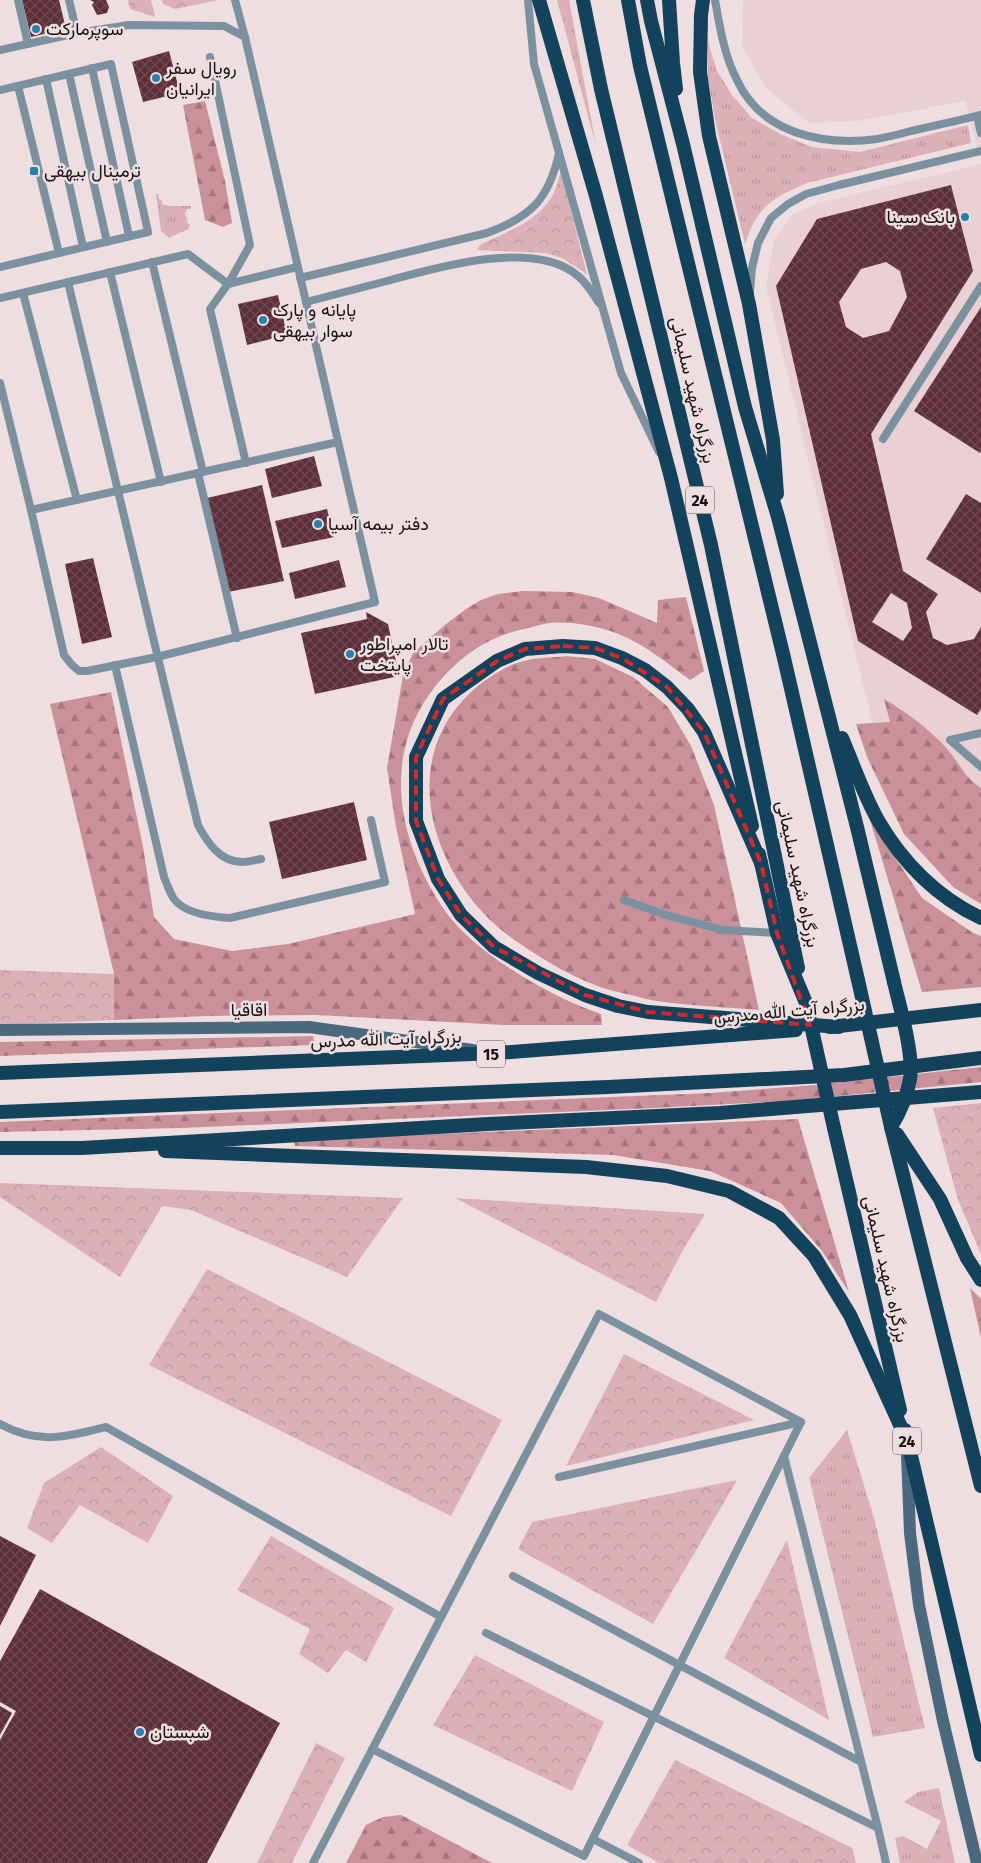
<svg xmlns="http://www.w3.org/2000/svg" width="981" height="1863" font-family="'Fira Sans',Vazirmatn,sans-serif">
<style>
.built{fill:#e8d0d4}
.grass{fill:url(#grass-tufts)}
.forest{fill:url(#forest-firs)}
.park{fill:url(#park-crowns)}
.building{fill:url(#building-cross-hatch);fill-rule:evenodd}
.lines{fill:none;stroke-linecap:round;stroke-linejoin:round}
.service{stroke:#7c919f;stroke-width:8}
.secondary{stroke:#4a697e;stroke-width:12}
.trunk{stroke:#13425c;stroke-width:14}
.trunk-bridge{stroke:#13425c;stroke-width:14}
.marked{fill:none;stroke:#d62828;stroke-width:4;stroke-dasharray:10 6;stroke-linejoin:round}
.poi-dot{fill:#2980af;stroke:#eedee0;stroke-width:2}
.labels{text-anchor:middle;stroke-width:5;stroke-linejoin:round;paint-order:stroke}
.shield{fill:#eedee0;stroke:#585050;stroke-width:1}
.shield-label{font-size:16px;font-weight:bold;fill:#181313}
.poi-label{font-size:18px;fill:#181313;stroke:#eedee0;text-anchor:start}
.street-label{font-size:18px;fill:#181313;stroke:#eedee0}
</style>
<defs>
<pattern id="grass-tufts" width="24" height="20" patternUnits="userSpaceOnUse" patternTransform="scale(1.25)"><rect width="24" height="20" fill="#dbb0b7"/><path d="M3 7l-1-3M5 7V3M7 7l1-3M15 17l-1-3M17 17v-4M19 17l1-3" fill="none" stroke="#bb969c"/></pattern>
<pattern id="forest-firs" width="22" height="20" patternUnits="userSpaceOnUse" patternTransform="scale(1.25)"><rect width="22" height="20" fill="#cb919b"/><path d="M5 1l3.5 6h-7zM16 11l3.5 6h-7z" fill="#a4757d"/></pattern>
<pattern id="park-crowns" width="20" height="18" patternUnits="userSpaceOnUse" patternTransform="scale(1.25)"><rect width="20" height="18" fill="#dbb0b7"/><path d="M2 6a3 3 0 1 1 6 0M12 15a3 3 0 1 1 6 0" fill="none" stroke="#bb969c"/></pattern>
<pattern id="building-cross-hatch" width="8" height="8" patternUnits="userSpaceOnUse" patternTransform="scale(1.25)"><rect width="8" height="8" fill="#5e2e39"/><path d="M0 0l8 8M0 8l8-8" fill="none" stroke="#704a52"/></pattern>
</defs>
<rect width="100%" height="100%" fill="#eedee0"/>
<g class="built">
<path d="M743,0H981V159L965,101L858,121L809,123L767,89L742,47Z"/>
<path d="M981,164V879L900,784L872,722L766,286L774,240L792,215L818,203Z"/>
</g>
<g class="grass">
<path d="M557,0H569L596,146Z"/>
<path d="M708,42L717,71L732,95L752,118L780,134L812,147L860,152L968,125L971,143L807,183C788,191 767,200 756,219C751,226 748,236 745,244L716,124L708,78Z"/>
<path d="M156,194H158L159,199L162,200V204L169,206H191L190,209H187L185,215L187,217L186,218L188,220L186,221L190,225L188,229L169,238L161,231Z"/>
<path d="M847,1430L874,1518L925,1728L873,1737L809,1478Z"/>
<path d="M939,1788L955,1863H900L895,1838L903,1836L927,1849L941,1821L904,1802L918,1792Z"/>
</g>
<g class="forest">
<path d="M205,101L225,181L232,223L223,227L205,220L183,105Z"/>
<path d="M523,591L572,592L599,598L657,623L658,600L686,597L704,671L690,680C667,663 643,643 616,633C596,626 571,621 550,623C540,624 530,628 520,630C490,637 465,653 444,676C380,746 394,834 443,908C473,953 551,997 601,1014L602,1025H504L316,1015L207,1016L114,1020V974L50,704L111,692L143,847L154,917L174,939L232,951L288,944L415,914L396,827L387,768L403,675L413,653L446,624L466,609L481,600L498,594Z"/>
<path d="M566,656L595,659L633,677L668,707L691,746L714,805L759,1010C725,1007 691,1006 657,1001C648,1000 640,997 631,995C619,992 606,990 595,985C566,974 534,954 509,936C435,881 394,765 470,693C484,680 505,665 524,661C537,657 552,658 566,656Z"/>
<path d="M884,699C906,712 931,730 948,750C960,764 965,778 981,788V904L953,887L904,834L867,757L856,724L890,722Z"/>
<path d="M870,820L922,898L973,933L981,936V987L922,992Z"/>
<path d="M313,1036L315,1045L0,1056V1042Z"/>
<path d="M981,1067V1082L788,1101L653,1108L181,1128L0,1132V1122L710,1093L816,1085Z"/>
<path d="M798,1119L849,1292L822,1251L781,1203L710,1171L613,1155L295,1146L294,1140Z"/>
<path d="M970,1288L981,1299V1338Z"/>
<path d="M401,1815L492,1863H346L366,1825L383,1817Z"/>
</g>
<g class="park">
<path d="M128,0H151L155,17L130,9Z"/>
<path d="M162,0H219L175,9L163,4Z"/>
<path d="M561,172L587,274L562,258L546,253L477,250L480,245C504,233 537,222 551,198C556,190 558,180 561,172Z"/>
<path d="M0,970L114,974V1020L0,1025Z"/>
<path d="M981,1103V1254L958,1200L933,1108Z"/>
<path d="M0,1183L403,1198L347,1277L191,1210L162,1206L120,1277L0,1197Z"/>
<path d="M455,1198L705,1214L683,1250L656,1302Z"/>
<path d="M207,1269L502,1420L451,1516L149,1365Z"/>
<path d="M624,1354L754,1420L566,1466Z"/>
<path d="M101,1447L173,1496L148,1543L80,1505L52,1543L27,1528L44,1483Z"/>
<path d="M737,1480L653,1624L518,1549L532,1522Z"/>
<path d="M271,1536L394,1608L366,1662L346,1650L328,1673L299,1654L310,1629L237,1590Z"/>
<path d="M787,1540L829,1720L724,1658Z"/>
<path d="M475,1655L604,1722L572,1791L433,1725Z"/>
<path d="M316,1743L345,1758L292,1863H257Z"/>
<path d="M675,1760L852,1848L856,1863H659L627,1845Z"/>
</g>
<g class="building">
<path d="M22,0H59L66,29L31,37Z"/>
<path d="M90,0H106L109,7L107,13L97,15L92,5L94,2Z"/>
<path d="M169,51L180,93L143,102L132,62Z"/>
<path d="M951,185L973,271L871,434L903,571L938,594L926,612L933,638L947,645L974,639L981,627V709L977,715L858,641L776,286L817,219ZM886,262L900,271L907,297L889,331L863,338L846,327L839,302L861,269ZM891,593L907,603L912,628L903,641L872,622Z"/>
<path d="M278,295L287,335L247,345L238,304Z"/>
<path d="M981,307V451L980,453L914,411Z"/>
<path d="M314,456L322,486L272,498L265,469Z"/>
<path d="M262,485L284,581L228,592L207,498Z"/>
<path d="M966,494L981,503V593L926,559Z"/>
<path d="M327,509L334,537L282,548L275,521Z"/>
<path d="M93,558L112,637L82,644L65,564Z"/>
<path d="M339,560L346,587L295,599L289,573Z"/>
<path d="M366,612L388,624L399,676L315,694L301,633L367,619Z"/>
<path d="M354,802L367,860L282,879L269,822Z"/>
<path d="M0,1536L36,1555L0,1626Z"/>
<path d="M40,1589L280,1723L207,1863H0V1740L16,1711L0,1702V1661Z"/>
<path d="M0,1706L12,1713L0,1735Z"/>
</g>
<g class="lines">
<g class="service">
<path d="M18,0L28,44"/>
<path d="M69,0L77,33"/>
<path d="M235,0L245,37L375,602L157,657L87,671H79L72,665L64,655L31,510L338,442"/>
<path d="M528,0L534,64L621,373L659,452"/>
<path d="M715,0C720,28 724,55 737,80C762,134 823,146 877,139C888,137 900,134 911,131C934,126 957,121 981,115"/>
<path d="M0,50L77,33L129,25L224,26L245,37"/>
<path d="M210,57L250,245L228,284L210,309L246,463"/>
<path d="M92,68L129,236"/>
<path d="M69,74L107,242"/>
<path d="M46,79L83,247"/>
<path d="M18,86L59,253"/>
<path d="M0,90L111,64L148,232L0,267"/>
<path d="M977,116L981,133"/>
<path d="M152,262L203,472"/>
<path d="M110,272L161,482"/>
<path d="M300,278L487,233C531,217 549,199 559,153"/>
<path d="M68,282L198,825C207,842 220,862 242,862C248,862 255,860 261,859"/>
<path d="M228,284L297,267"/>
<path d="M750,292L752,268L758,243L771,218L788,204L806,194L839,185L981,151"/>
<path d="M23,293L77,500"/>
<path d="M0,298L188,254L228,284"/>
<path d="M306,302C333,295 360,288 387,281C435,268 535,238 578,276C587,283 593,294 599,303"/>
<path d="M0,383L31,510"/>
<path d="M883,439L981,286"/>
<path d="M198,473L237,638"/>
<path d="M115,665L164,877C167,884 170,893 174,899C185,914 213,917 230,918L385,882L371,820"/>
<path d="M981,733L950,740L981,767"/>
<path d="M624,900L666,915L723,930L777,933"/>
<path d="M0,1424C38,1445 66,1437 106,1427L441,1617"/>
<path d="M784,1456L878,1828"/>
<path d="M559,1477L801,1422"/>
<path d="M513,1576L861,1762"/>
<path d="M486,1633L878,1828L886,1863"/>
<path d="M593,1839L639,1863"/>
<path d="M313,1863L314,1861L599,1314L801,1422L584,1856L372,1749"/>
</g>
<g class="secondary">
<path d="M0,1030L309,1027L473,1050"/>
<path d="M907,1455L910,1533L919,1605L943,1721L977,1863"/>
</g>
<g class="trunk">
<path d="M539,0L596,196L671,478L752,826"/>
<path d="M583,0L601,89L711,545L798,968"/>
<path d="M628,0L640,66L784,658L858,980"/>
<path d="M647,0L651,21L683,144L745,407L778,517L857,827L894,982"/>
<path d="M669,0L673,63L676,89"/>
<path d="M703,0L701,15L700,72L709,136L749,304L773,440L777,494"/>
<path d="M842,738C854,766 864,796 879,822C903,863 938,898 981,918"/>
<path d="M759,854L777,933L806,1003"/>
<path d="M761,863L704,732L688,709L667,687L645,670L622,658L595,648L563,646L525,649L497,661L443,699L416,757V821L438,879L461,915L494,947L538,973L585,995L618,1006L648,1012L839,1027"/>
<path d="M830,1027L981,1010"/>
<path d="M0,1073L497,1053L796,1030"/>
<path d="M0,1112L608,1087L844,1075L981,1058"/>
<path d="M891,1127L981,1486"/>
<path d="M834,1128L900,1410"/>
<path d="M897,1134L940,1199L967,1258L981,1280"/>
<path d="M0,1148H82L488,1124L720,1113L981,1092"/>
<path d="M165,1151L586,1167L667,1176L729,1191L779,1218L814,1256L850,1315L906,1438"/>
<path d="M905,1430L981,1755"/>
</g>
<g class="trunk-bridge">
<path d="M858,980L891,1127"/>
<path d="M806,1003L834,1128"/>
<path d="M891,1127C900,1112 907,1097 910,1079C914,1054 900,1008 894,982"/>
</g>
</g>
<path class="marked" d="M563,646L595,648L622,658L667,687L704,732L761,863L777,933L810,1025L648,1012L585,995L494,947L461,915L438,879L416,821V757L443,699L497,661L525,649Z"/>
<g class="poi-dot">
<circle cx="36" cy="29" r="5"/>
<circle cx="156" cy="78" r="5"/>
<rect x="29" y="166" width="10" height="10" rx="2.5"/>
<circle cx="965" cy="217" r="5"/>
<circle cx="263" cy="320" r="5"/>
<circle cx="318" cy="524" r="5"/>
<circle cx="350" cy="654" r="5"/>
<circle cx="140" cy="1732" r="5"/>
</g>
<g class="labels">
<g class="shield">
<rect x="686" y="486.5" width="28" height="27" rx="4"/>
<rect x="477" y="1040.5" width="28" height="27" rx="4"/>
<rect x="893" y="1427.5" width="28" height="27" rx="4"/>
</g>
<g class="shield-label">
<text x="700" y="506">24</text>
<text x="491" y="1060">15</text>
<text x="907" y="1447">24</text>
</g>
<g class="poi-label">
<text x="46" y="35">سوپرمارکت</text>
<text x="166" y="74">رویال سفر<tspan x="166" dy="21">ایرانیان</tspan></text>
<text x="44" y="177">ترمینال بیهقی</text>
<text x="955" y="223" text-anchor="end">بانک سینا</text>
<text x="273" y="316">پایانه و پارک<tspan x="273" dy="21">سوار بیهقی</tspan></text>
<text x="328" y="530">دفتر بیمه آسیا</text>
<text x="360" y="650">تالار امپراطور<tspan x="360" dy="21">پایتخت</tspan></text>
<text x="150" y="1738">شبستان</text>
</g>
<g class="street-label">
<text transform="translate(693 390) rotate(77)" y="6">بزرگراه شهید سلیمانی</text>
<text transform="translate(798 874) rotate(78)" y="6">بزرگراه شهید سلیمانی</text>
<text transform="translate(249 1010) rotate(-1)" y="6">اقاقیا</text>
<text transform="translate(789 1011) rotate(-5)" y="6">بزرگراه آیت الله مدرس</text>
<text transform="translate(386 1039) rotate(-2)" y="6">بزرگراه آیت الله مدرس</text>
<text transform="translate(886 1269) rotate(77)" y="6">بزرگراه شهید سلیمانی</text>
</g>
</g>
</svg>
